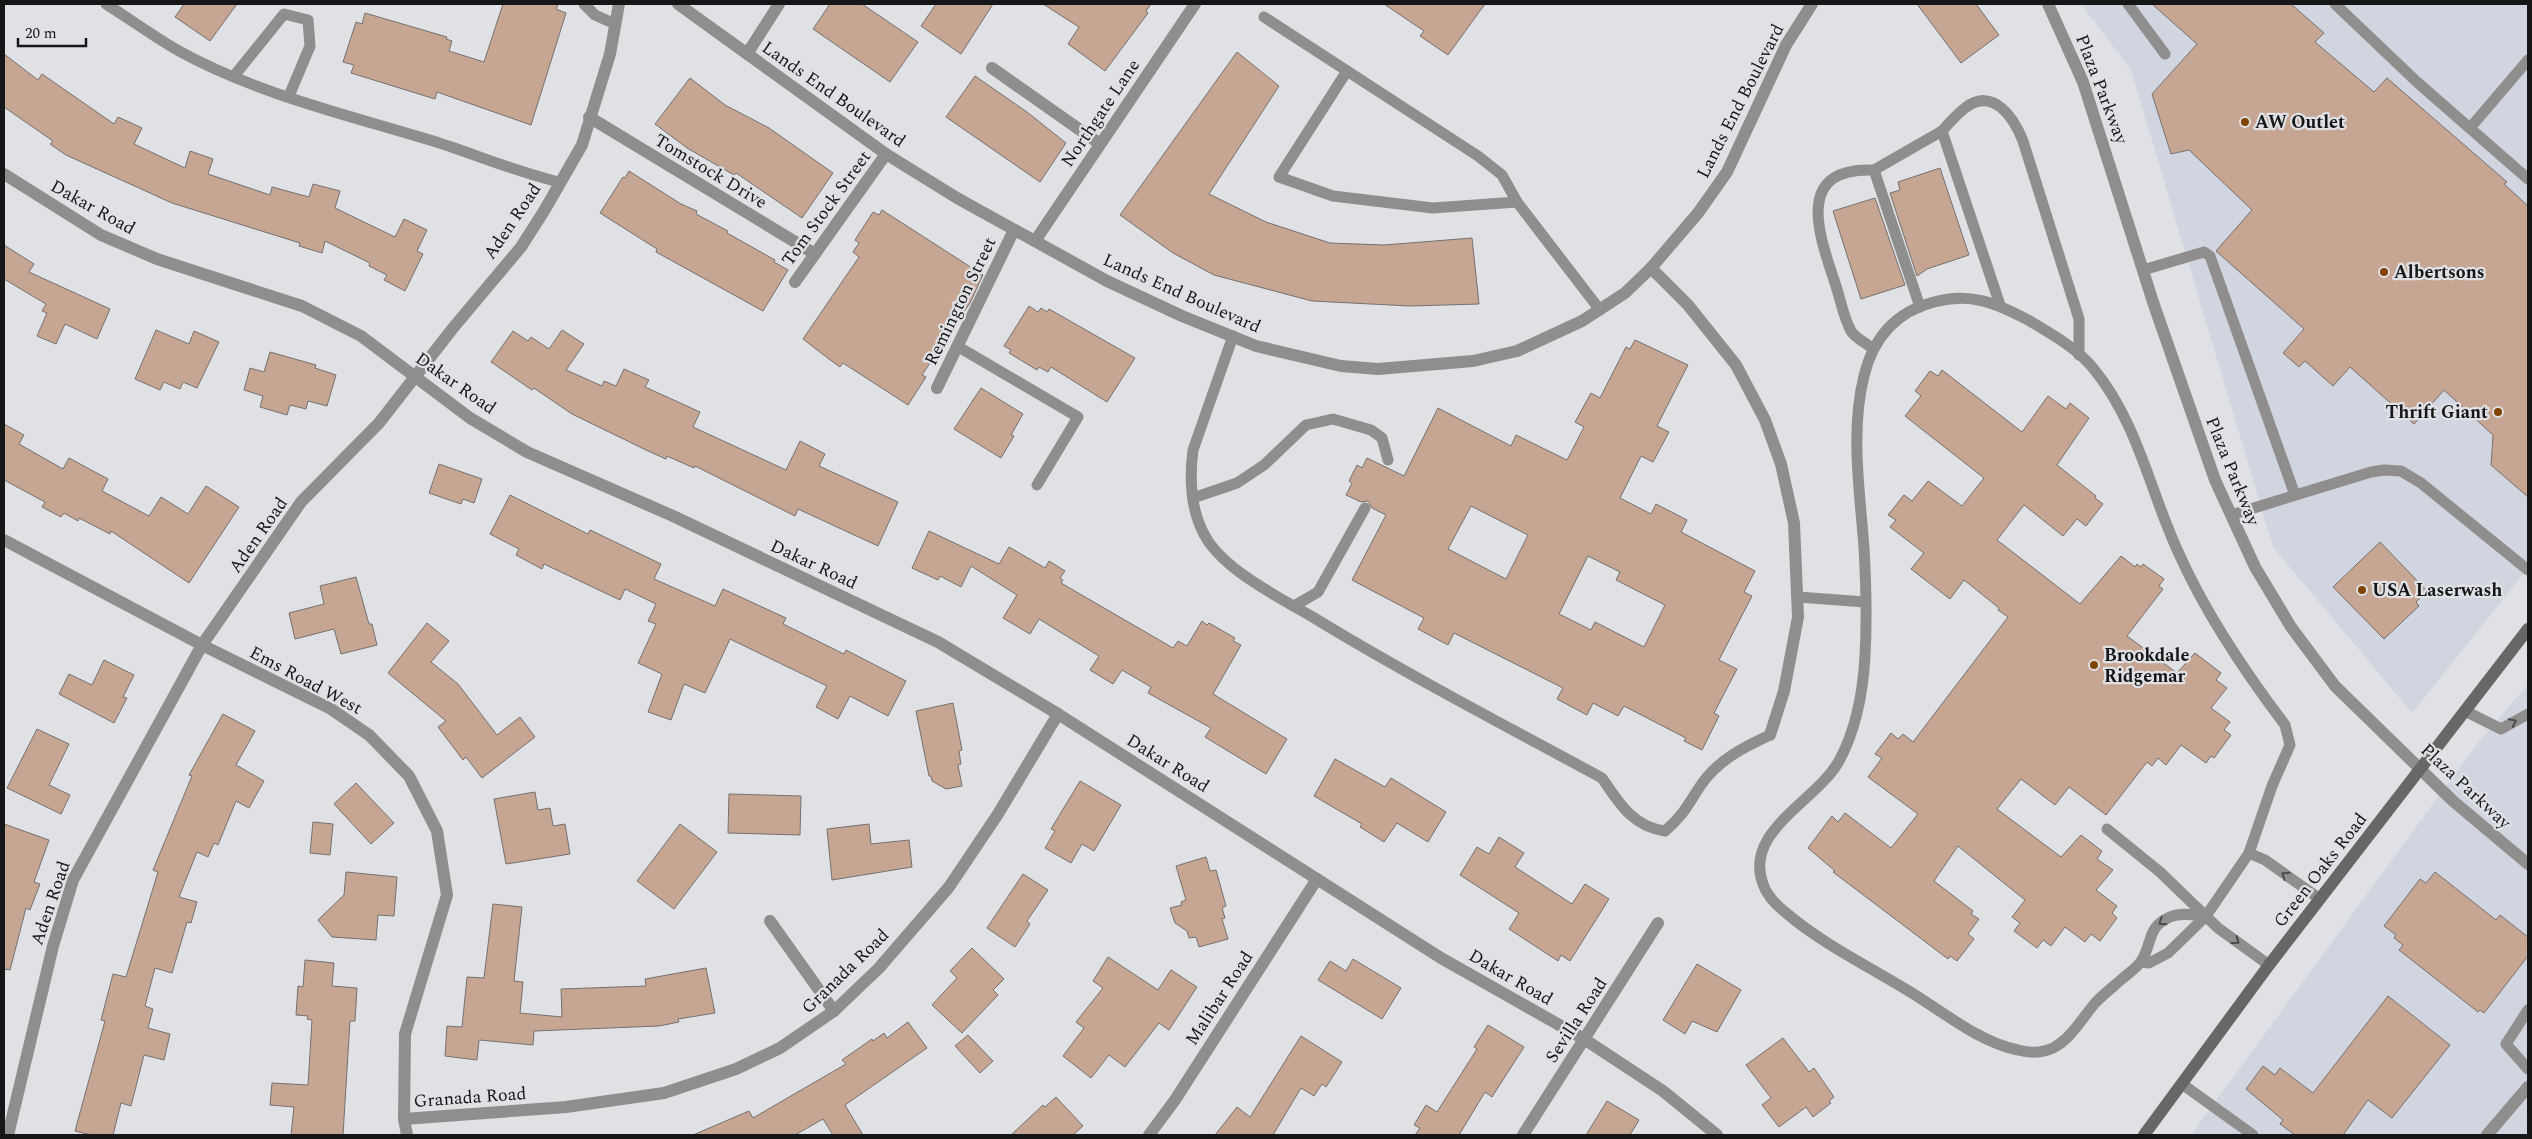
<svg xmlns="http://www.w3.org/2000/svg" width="2532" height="1139" font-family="Spectral,serif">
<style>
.built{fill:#d1d5e0}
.building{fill:#c6a593;stroke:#75716f;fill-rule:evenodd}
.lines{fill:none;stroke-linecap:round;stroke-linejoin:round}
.service{stroke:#908e8d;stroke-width:11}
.minor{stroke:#908e8d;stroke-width:12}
.tertiary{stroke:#908e8d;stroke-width:12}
.secondary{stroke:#696666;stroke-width:12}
.oneway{stroke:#4c4c4c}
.poi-dot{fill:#804400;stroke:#dfe1e5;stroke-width:2}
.labels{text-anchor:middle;stroke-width:4.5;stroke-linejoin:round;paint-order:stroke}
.street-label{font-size:18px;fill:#151617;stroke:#dfe1e5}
.poi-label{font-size:18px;font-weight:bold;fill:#151617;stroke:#dfe1e5;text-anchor:start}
</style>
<rect width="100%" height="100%" fill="#dfe1e5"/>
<g class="built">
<path d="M2081,4H2528V568L2412,713L2273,547L2131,70Z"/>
<path d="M2528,684V1135H2191L2473,749Z"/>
</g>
<g class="building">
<path d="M184,4H237L210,41L175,17Z"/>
<path d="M503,4H558L556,9L566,13L531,125L437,92L435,99L351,73L354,65L343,62L356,22L362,24L365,13L447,37L446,39L452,41L449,51L484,62Z"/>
<path d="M830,4H862L918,42L890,82L813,29Z"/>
<path d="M936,4H993L961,54L921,26Z"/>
<path d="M1043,4H1151L1146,11L1148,13L1105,71L1068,44L1079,27Z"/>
<path d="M1384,4H1485L1448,55L1420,36L1424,31Z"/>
<path d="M1917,4H1976L1999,35L1961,63Z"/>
<path d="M2152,4H2291L2324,33L2315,42L2374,92L2387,78L2507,182L2504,184L2528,206V497L2491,465L2493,435L2444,390L2414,424L2350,367L2333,386L2305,361L2299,367L2283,353L2304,329L2216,251L2252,210L2189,150L2171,154L2152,94L2197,44Z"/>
<path d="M1237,52L1279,86L1209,194L1266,222L1330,243L1384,245L1472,238L1479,304L1410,306L1312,301L1214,275L1173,253L1120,215Z"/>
<path d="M4,54L38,80L42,74L114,124L118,117L142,128L134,144L185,168L190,151L213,159L208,174L270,195L272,187L309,197L313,184L340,191L335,208L395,237L404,219L427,230L417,251L423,254L405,291L384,280L387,275L369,266L370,263L325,241L322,253L299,246L300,243L172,203L66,155L50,144L53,141L4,107Z"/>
<path d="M975,76L1027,112L1066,143L1040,182L946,117Z"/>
<path d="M690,78L725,105L769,128L833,173L802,218L736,173L734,175L687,148L655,124Z"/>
<path d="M1940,168L1969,255L1927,269L1917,276L1890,193L1900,190L1898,182Z"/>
<path d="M629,171L681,204L697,211L696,214L728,231L727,233L775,260L774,262L788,270L763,311L656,252L657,249L600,213L623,177L625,178Z"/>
<path d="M1875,198L1905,285L1861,299L1833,211Z"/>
<path d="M882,210L983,275L970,303L922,375L926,377L908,405L843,363L840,367L829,359L803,339L859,257L853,252L859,243L855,240L873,212L879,215Z"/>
<path d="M4,245L34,264L29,272L110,309L97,339L65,324L56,344L37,336L47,313L42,311L46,304L4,279Z"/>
<path d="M1029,306L1038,312L1041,308L1047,312L1049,309L1135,358L1107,402L1051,367L1048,372L1039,367L1037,370L1009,353L1011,350L1004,346Z"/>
<path d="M156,330L189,344L194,331L219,342L197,388L183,382L180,389L164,382L160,390L135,379Z"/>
<path d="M562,330L584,344L566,370L602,386L604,381L616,386L624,369L649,380L645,387L700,412L693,427L786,470L800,441L825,454L819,466L898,502L878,546L798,509L795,516L695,466L694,468L667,456L666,459L646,450L572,414L534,388L532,390L491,362L513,331L528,341L531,337L549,349Z"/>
<path d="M1635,340L1688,365L1657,426L1669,432L1653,462L1641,456L1620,498L1651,514L1656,504L1687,520L1681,532L1755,571L1744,592L1752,596L1719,660L1737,669L1714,713L1719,716L1702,750L1684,741L1686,738L1624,706L1618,716L1593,703L1587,715L1557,699L1563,688L1454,633L1448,645L1418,629L1424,618L1352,580L1386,515L1372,508L1368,501L1361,502L1346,495L1352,483L1349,481L1357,465L1362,468L1367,458L1404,476L1438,408L1511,446L1516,435L1567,460L1584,427L1575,422L1591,393L1600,398L1626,347L1630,349ZM1471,506L1528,535L1506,579L1448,549ZM1588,556L1620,572L1616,580L1665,605L1644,647L1595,622L1591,630L1559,614Z"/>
<path d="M270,352L316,365L315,368L336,375L327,406L308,401L306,409L290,405L287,415L260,407L263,396L244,390L250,368L264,372Z"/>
<path d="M1942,370L2022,432L2048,396L2066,409L2070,403L2089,418L2057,465L2096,496L2095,498L2103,504L2086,526L2077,519L2063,536L2024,505L1997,540L2080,604L2121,556L2135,567L2137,564L2141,567L2143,564L2164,579L2159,586L2163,589L2127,636L2177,673L2195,653L2221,673L2216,680L2227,688L2211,708L2230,722L2224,730L2231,735L2214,758L2211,756L2206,763L2181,745L2166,765L2158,758L2152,766L2147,762L2106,815L2069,787L2055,805L2021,779L1997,809L2061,857L2081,835L2102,851L2097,859L2113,870L2096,890L2117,906L2112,913L2117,918L2100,941L2091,934L2085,942L2065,927L2051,946L2043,940L2037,948L2014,931L2020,923L2012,917L2025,900L1958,846L1934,881L1973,911L1971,914L1979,919L1968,934L1974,939L1957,961L1950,956L1948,959L1833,872L1835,871L1808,848L1832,816L1838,822L1845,813L1891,848L1918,814L1868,777L1882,758L1875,754L1891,733L1898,739L1903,734L1913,742L2008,617L1998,610L1999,608L1964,580L1950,599L1911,569L1924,553L1890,527L1896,520L1888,515L1904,495L1912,501L1928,481L1962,506L1984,478L1905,416L1921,396L1915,391L1930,371L1938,376Z"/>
<path d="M981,388L1023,414L1011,435L1014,436L1001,458L954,429Z"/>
<path d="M4,424L24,435L19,444L63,469L69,458L108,479L102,491L149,516L161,497L188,514L206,486L239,507L189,583L111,531L110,534L79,518L78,521L64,513L61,517L42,507L45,502L4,480Z"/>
<path d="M439,464L482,479L474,503L463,499L461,504L429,493Z"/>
<path d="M510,495L588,534L590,530L661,564L654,579L715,606L723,589L786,618L783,624L844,654L846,650L906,681L888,716L850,696L838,719L816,707L827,686L730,639L705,693L684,684L671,720L648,712L662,674L638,663L656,624L648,621L656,604L625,589L620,600L544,564L542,569L516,555L519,549L490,534Z"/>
<path d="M929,531L999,564L1009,547L1045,568L1049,561L1065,571L1060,578L1063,580L1061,583L1173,648L1178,641L1187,646L1202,621L1207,625L1209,623L1235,638L1233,641L1241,645L1213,694L1287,739L1266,774L1205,737L1211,728L1148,693L1151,687L1122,670L1113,684L1090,670L1099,656L1039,619L1030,634L1003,618L1017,595L971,566L961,587L940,576L938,580L912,568Z"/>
<path d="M2380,542L2427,591L2416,602L2419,606L2384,639L2333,587Z"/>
<path d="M356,577L369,624H372L377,645L341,654L334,629L295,639L289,613L324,604L320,586Z"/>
<path d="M427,623L449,641L431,662L458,684L497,735L520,717L535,737L482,778L466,757L463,760L438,727L446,721L388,673Z"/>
<path d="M104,660L134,675L123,697L127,698L114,723L59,694L69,674L92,685Z"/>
<path d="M953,703L962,750L959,751L961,764L958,765L962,786L946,789L932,781L931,776H929L916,711Z"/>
<path d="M223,714L255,731L236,765L264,781L249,808L236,801L218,845L214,843L208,857L197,852L179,897L197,902L191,923L187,922L172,973L155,968L145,1006L153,1009L148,1028L170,1034L164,1060L144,1055L131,1106L121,1103L113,1135H91L75,1131L105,1021L101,1020L113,974L126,977L158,872L153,870L192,776L189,775Z"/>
<path d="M37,729L69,744L49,785L70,795L61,814L7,788Z"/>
<path d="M1335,759L1385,787L1391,778L1446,812L1428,842L1397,823L1384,842L1360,827L1362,824L1314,796Z"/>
<path d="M1080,781L1121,805L1094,851L1082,844L1071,863L1045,848L1055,831L1051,829Z"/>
<path d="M356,783L394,823L371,844L334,804Z"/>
<path d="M535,792L538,810L550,808L553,826L565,824L570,854L506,864L494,799Z"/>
<path d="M729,794L801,796L800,835L728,833Z"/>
<path d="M313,822L333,824L330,855L310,853Z"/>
<path d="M4,824L49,840L34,882L40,884L30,910L26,908L10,970L4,969Z"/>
<path d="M680,824L717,852L674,909L637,881Z"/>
<path d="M869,824L871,844L909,840L912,867L832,880L827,829Z"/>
<path d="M1499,837L1524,853L1515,867L1572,904L1585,884L1609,899L1570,961L1561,955L1558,961L1509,929L1519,913L1460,875L1477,847L1489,854Z"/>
<path d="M1206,857L1210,871L1216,870L1226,906L1222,908L1225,918L1222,919L1228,939L1199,947L1196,937L1189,938L1187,931L1175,923L1170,908L1182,905L1181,902L1186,900L1176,866Z"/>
<path d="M346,872L397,877L394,916L378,915L376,940L332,937L318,920L344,895Z"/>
<path d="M2435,872L2496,920L2500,915L2528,937V956L2484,1013L2480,1010L2478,1012L2399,950L2403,945L2394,938L2396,935L2384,926L2420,879L2426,883Z"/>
<path d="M1023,874L1048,890L1027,921L1030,924L1015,947L987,928Z"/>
<path d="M493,904L522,907L514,981L523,982L520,1013L562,1017L561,989L646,986L645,979L706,968L715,1013L678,1019L679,1022L659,1026L534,1031L533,1045L479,1040L477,1060L445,1056L447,1026L462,1027L467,977L484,978Z"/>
<path d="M972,948L1004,979L993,990L998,995L962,1033L932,1005L957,978L950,971Z"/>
<path d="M1108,957L1158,990L1171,970L1197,987L1169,1030L1159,1023L1125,1067L1109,1055L1091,1078L1063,1056L1084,1028L1076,1022L1103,988L1093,981Z"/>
<path d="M1353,959L1401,988L1382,1019L1318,980L1330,961L1346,971Z"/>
<path d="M305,960L334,963L332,986L357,988L355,1021H350L343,1135H291L294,1107L270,1105L272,1083L308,1085L312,1020L307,1019L308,1016L296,1015L298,986L303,987Z"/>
<path d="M1697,964L1741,990L1717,1032L1692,1021L1685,1034L1663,1020Z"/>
<path d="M2388,996L2450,1045L2392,1118L2368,1100L2343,1135H2295L2280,1124L2283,1120L2246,1089L2263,1066L2275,1075L2280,1068L2313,1093Z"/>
<path d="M908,1022L927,1048L845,1105L863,1135H833L823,1119L795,1135H693L749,1111L753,1118L846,1064L842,1060L872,1039L873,1041L884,1033L887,1038Z"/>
<path d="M1488,1025L1524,1047L1492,1097L1485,1092L1459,1135H1415L1420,1128L1414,1125L1426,1105L1437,1112L1477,1049L1474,1047Z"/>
<path d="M968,1035L993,1061L980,1073L955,1046Z"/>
<path d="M1301,1036L1342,1062L1326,1087L1322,1084L1314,1096L1301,1088L1273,1135H1215L1237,1107L1250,1117Z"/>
<path d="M1783,1038L1809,1072L1814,1068L1834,1097L1829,1101L1831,1103L1813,1117L1806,1107L1779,1127L1762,1105L1771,1098L1746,1065Z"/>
<path d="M1056,1097L1083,1126L1073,1135H1011L1043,1105L1045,1107Z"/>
<path d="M1607,1101L1639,1120L1630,1135H1586Z"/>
</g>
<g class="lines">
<g class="service">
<path d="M106,4C130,19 154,37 179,51C257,94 348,115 433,141C475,154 516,172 559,182"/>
<path d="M584,4L595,15L615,24"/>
<path d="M2128,4L2165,54"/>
<path d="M2335,4L2417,82L2528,179"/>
<path d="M1264,17L1478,156L1502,175L1517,202L1600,310"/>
<path d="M1347,71L1279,177L1333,196L1433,208L1517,202"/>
<path d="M234,76L284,14L308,20L310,46L289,96"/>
<path d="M2470,128L2528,60"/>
<path d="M2143,270L2204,252L2210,256L2295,495"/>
<path d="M2000,305L1942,131C1949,123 1956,115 1965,108C1993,86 2014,118 2023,141L2079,319V355"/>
<path d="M1920,307L1874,170L1942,131"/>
<path d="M1233,336L1193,450C1189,481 1190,513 1208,541C1229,572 1278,597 1311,616C1406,674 1504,725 1602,778C1619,803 1633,827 1665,831C1684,815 1688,804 1701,785C1718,760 1744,747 1770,735"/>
<path d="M957,346L1078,417L1037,485"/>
<path d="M1872,348C1866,343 1855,338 1851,331C1843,317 1840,296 1834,280C1818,232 1795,167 1874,170"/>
<path d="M1193,498L1237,483L1264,465L1306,425L1333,419L1371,430L1382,438L1388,460"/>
<path d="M2231,515L2371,472L2384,470L2401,471L2421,483L2528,570"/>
<path d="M1798,597L1865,602"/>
<path d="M1294,606L1318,592L1365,508"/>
<path d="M2465,711L2501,729L2528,714"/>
<path d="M2107,829L2160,872L2218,928L2269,965"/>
<path d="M2249,853L2265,860L2320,899"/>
<path d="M2141,962L2149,963L2168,953L2206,916L2249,853L2272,786L2290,745L2285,725C2245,672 2207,616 2180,556C2150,493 2139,424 2093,368C2077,348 2050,333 2028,320C1996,303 1970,292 1934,302C1895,312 1873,339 1864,376C1850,432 1860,492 1864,548C1866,583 1867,621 1865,656C1863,692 1856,730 1839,761C1817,801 1743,831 1763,884C1767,896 1775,904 1785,912C1821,943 1866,965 1907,990C1941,1010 1978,1042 2018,1050C2029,1053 2042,1053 2053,1048C2072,1038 2082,1018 2096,1002C2104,994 2114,986 2123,978C2129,973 2138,967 2142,960C2153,941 2147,927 2170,917C2180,912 2195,915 2206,916"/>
<path d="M2528,1010L2506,1044L2528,1069"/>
<path d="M2182,1084L2253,1135"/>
</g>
<g class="minor">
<path d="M678,4L886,154L957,198L1107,281L1182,316L1256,346L1341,366L1378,369L1473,361L1517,351L1582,321L1625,293L1651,268L1698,213L1727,172L1786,45L1812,4"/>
<path d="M747,54L779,4"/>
<path d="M992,68L1100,144"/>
<path d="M589,117L815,254"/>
<path d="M4,174L101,235L157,259L302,306L361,336L470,418L527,452L673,516L938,642L1058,714L1441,958L1584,1039L1663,1091L1717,1135"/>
<path d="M1035,241L1195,4"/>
<path d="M1651,268L1688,305L1736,365L1765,420L1781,464L1794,523L1798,617L1784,691L1770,735"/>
<path d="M795,282L886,154"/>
<path d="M937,388L1014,230"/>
<path d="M4,540L202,645L331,709L369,735L409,776L437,831L447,895L405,1034L404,1119L407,1135"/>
<path d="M770,921L834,1011"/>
<path d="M404,1119L566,1107L664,1093L736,1069L780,1048L834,1011L879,968L949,887L998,814L1058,714"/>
<path d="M8,1135L53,946L73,880L202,645L301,502L379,423L453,328L521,247L544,211L582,145L610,54L619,4"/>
<path d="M1149,1135L1175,1100L1317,879"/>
<path d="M1523,1135L1658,923"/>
<path d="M2487,1135L2528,1087"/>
</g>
<path class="tertiary" d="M2048,4L2083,82L2153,302L2215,480L2255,567L2291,627L2335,686L2453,801L2528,864"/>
<path class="secondary" d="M2144,1135L2269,965L2528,629"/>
</g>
<defs><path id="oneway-chevron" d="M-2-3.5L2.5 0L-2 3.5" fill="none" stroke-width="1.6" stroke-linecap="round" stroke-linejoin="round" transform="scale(1.25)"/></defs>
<g class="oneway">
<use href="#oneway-chevron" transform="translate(2513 722) rotate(-28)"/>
<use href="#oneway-chevron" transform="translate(2285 875) rotate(-145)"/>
<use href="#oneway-chevron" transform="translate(2162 922) rotate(146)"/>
<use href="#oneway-chevron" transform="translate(2236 941) rotate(36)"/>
</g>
<g class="poi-dot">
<circle cx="2245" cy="122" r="5"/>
<circle cx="2384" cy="272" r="5"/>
<circle cx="2498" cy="412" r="5"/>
<circle cx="2362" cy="590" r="5"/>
<circle cx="2094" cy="665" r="5"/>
</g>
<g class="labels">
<g class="street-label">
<text transform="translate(2102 89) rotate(69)" y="6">Plaza Parkway</text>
<text transform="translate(834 94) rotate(35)" y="6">Lands End Boulevard</text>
<text transform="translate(1740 101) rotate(-63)" y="6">Lands End Boulevard</text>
<text transform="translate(1100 113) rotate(-56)" y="6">Northgate Lane</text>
<text transform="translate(711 171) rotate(31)" y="6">Tomstock Drive</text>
<text transform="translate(93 207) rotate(29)" y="6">Dakar Road</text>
<text transform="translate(826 208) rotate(-54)" y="6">Tom Stock Street</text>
<text transform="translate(512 221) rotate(-56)" y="6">Aden Road</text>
<text transform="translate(1182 293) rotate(24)" y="6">Lands End Boulevard</text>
<text transform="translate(960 301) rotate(-64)" y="6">Remington Street</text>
<text transform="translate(456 383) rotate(35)" y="6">Dakar Road</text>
<text transform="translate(2233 471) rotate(68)" y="6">Plaza Parkway</text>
<text transform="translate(258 535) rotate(-55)" y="6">Aden Road</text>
<text transform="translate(814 564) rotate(25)" y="6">Dakar Road</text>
<text transform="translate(306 680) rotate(28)" y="6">Ems Road West</text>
<text transform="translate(1168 763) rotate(32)" y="6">Dakar Road</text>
<text transform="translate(2466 786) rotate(43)" y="6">Plaza Parkway</text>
<text transform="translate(2320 870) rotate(-52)" y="6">Green Oaks Road</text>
<text transform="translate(50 903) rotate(-71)" y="6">Aden Road</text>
<text transform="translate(845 971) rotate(-44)" y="6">Granada Road</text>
<text transform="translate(1511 977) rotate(30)" y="6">Dakar Road</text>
<text transform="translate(1219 998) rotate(-57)" y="6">Malibar Road</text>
<text transform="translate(1576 1020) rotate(-57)" y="6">Sevilla Road</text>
<text transform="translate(470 1097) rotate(-4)" y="6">Granada Road</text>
</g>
<g class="poi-label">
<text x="2255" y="128">AW Outlet</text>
<text x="2394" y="278">Albertsons</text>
<text x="2488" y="418" text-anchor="end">Thrift Giant</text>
<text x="2372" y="596">USA Laserwash</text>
<text x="2104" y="661">Brookdale<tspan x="2104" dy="21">Ridgemar</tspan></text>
</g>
</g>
<rect width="2532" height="1139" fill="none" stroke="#151617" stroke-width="10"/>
<path d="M18 38v8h68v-8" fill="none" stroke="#151617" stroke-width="2.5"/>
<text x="25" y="38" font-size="15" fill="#151617" stroke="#dfe1e5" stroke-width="4" paint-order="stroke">20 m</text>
</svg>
